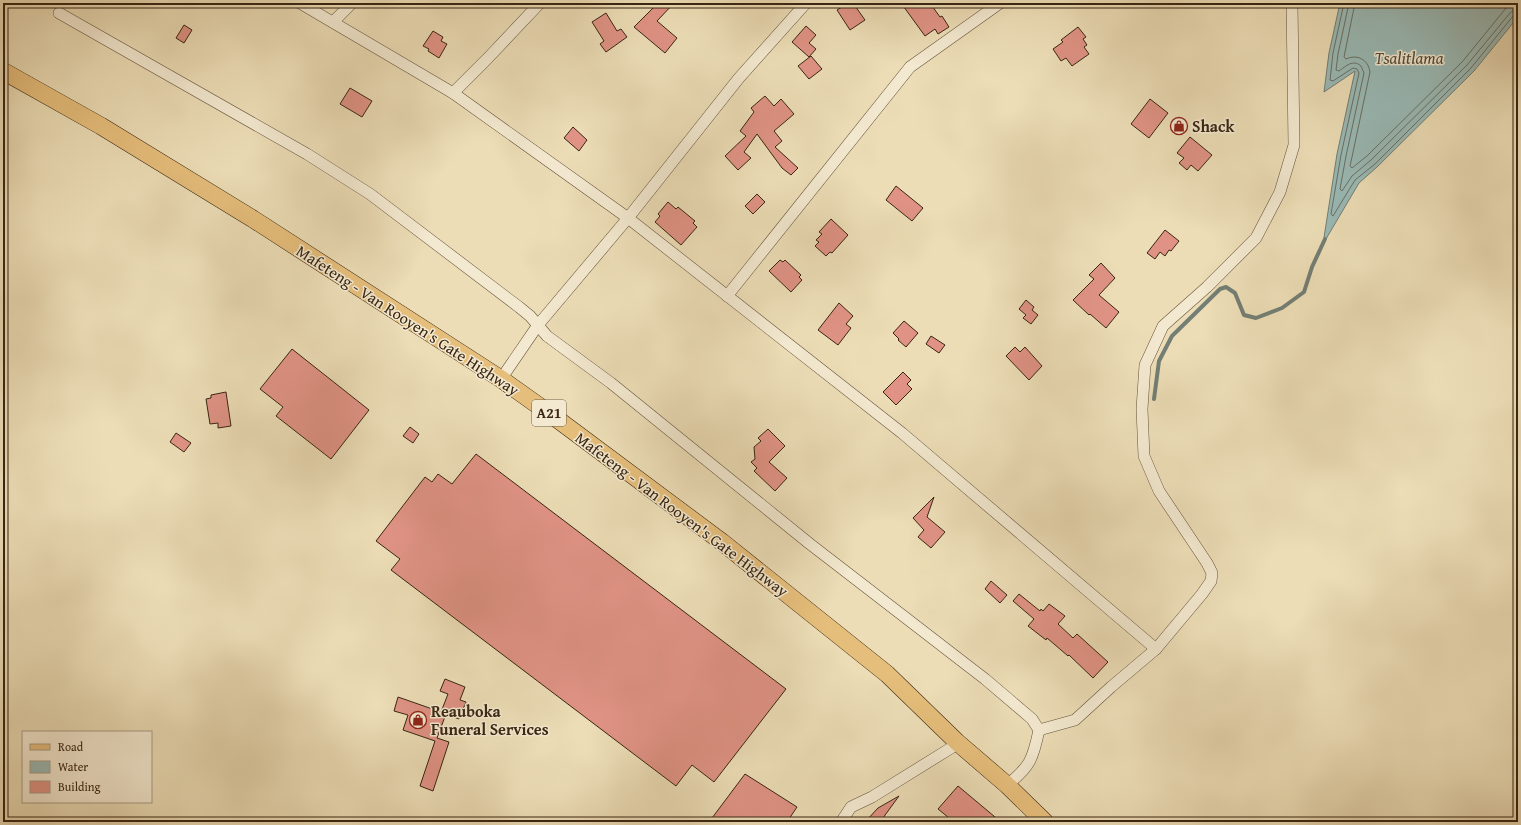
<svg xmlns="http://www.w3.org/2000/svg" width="1521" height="825" font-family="'Gentium Book Plus',serif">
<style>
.water{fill:#9abab6;stroke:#737e74}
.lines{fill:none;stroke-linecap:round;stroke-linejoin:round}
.shore{stroke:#697064;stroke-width:1}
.stream{stroke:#737e74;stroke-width:4}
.building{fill:#e09385;stroke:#382512}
.street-casing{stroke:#65533b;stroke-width:12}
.primary-casing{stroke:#382512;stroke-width:18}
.street{stroke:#f3e9d0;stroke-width:11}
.primary{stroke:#e6be7b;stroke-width:17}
.labels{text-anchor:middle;stroke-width:3;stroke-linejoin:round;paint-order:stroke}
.shield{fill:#f3e9d0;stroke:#70604b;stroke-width:1}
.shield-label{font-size:15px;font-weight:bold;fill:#382512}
.poi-label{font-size:16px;font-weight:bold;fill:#382512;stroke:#f3e9d0;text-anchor:start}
.street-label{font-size:16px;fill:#382512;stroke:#f3e9d0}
.water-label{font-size:17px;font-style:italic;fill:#504a3b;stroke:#f3e9d0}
</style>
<rect width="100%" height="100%" fill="#ecddb6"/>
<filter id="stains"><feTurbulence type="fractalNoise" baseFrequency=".005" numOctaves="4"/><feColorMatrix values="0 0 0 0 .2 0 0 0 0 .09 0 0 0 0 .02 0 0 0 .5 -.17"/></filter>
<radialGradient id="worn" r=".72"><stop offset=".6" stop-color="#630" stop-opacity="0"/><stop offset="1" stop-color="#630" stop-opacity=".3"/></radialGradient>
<path class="water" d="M1340,3H1518V17L1474,71L1377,167L1359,183L1323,244L1337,154L1355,71L1324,92L1329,53Z"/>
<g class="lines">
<g class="shore">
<path d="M1344,3L1333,53L1330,80L1333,81L1353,68L1357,69L1359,73L1341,155L1331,214L1333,216L1355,180L1375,164L1471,68L1513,16L1518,15"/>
<path d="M1349,3L1338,54L1336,70L1339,71C1346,66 1353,59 1361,66L1364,73L1346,156L1340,189L1342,191L1352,176L1371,160L1467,65L1510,13L1514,10H1518"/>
<path d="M1355,3L1344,57L1346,59C1357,54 1368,59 1370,72L1352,157L1350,166L1352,168L1367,156L1463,61L1506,8L1512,5L1518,4"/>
</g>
<path class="stream" d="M1154,399L1159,361L1172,336L1220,289L1226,287L1235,293L1244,315L1256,318L1282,308L1304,292L1312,267L1325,239"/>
</g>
<g class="building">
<path d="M648,3H674L657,21L677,38L665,53L634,27L653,8Z"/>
<path d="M848,3H853L865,20L850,30L837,10Z"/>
<path d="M901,3H930L940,17L942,16L949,27L938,34L935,29L925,36Z"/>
<path d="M606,13L617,31L621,29L627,37L606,52L600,44L604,41L592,22Z"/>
<path d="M184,25L192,30L184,43L176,38Z"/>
<path d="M806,26L816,35L809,43L816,49L809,57L792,42Z"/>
<path d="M1078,27L1086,37L1083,39L1087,45L1084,47L1089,54L1072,66L1066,58L1061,61L1053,49L1063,42L1061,40Z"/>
<path d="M433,31L443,37L441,41L447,44L439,58L428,51L429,49L423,46Z"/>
<path d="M811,56L822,69L809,79L798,66Z"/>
<path d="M350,88L372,101L362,117L340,104Z"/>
<path d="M765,96L774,106L781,99L794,114L774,131L782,141L775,147L798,168L791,175L782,168L757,134L744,152L751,158L738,170L725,156L746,136L740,131L754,112L751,108Z"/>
<path d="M1150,99L1168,113L1149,138L1131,124Z"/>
<path d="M573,127L587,140L579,151L564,138Z"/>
<path d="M1190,137L1212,155L1198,171L1191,165L1187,170L1179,163L1184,158L1177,153Z"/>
<path d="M896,186L923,208L912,221L886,200Z"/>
<path d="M757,194L765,202L753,214L745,206Z"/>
<path d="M668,202L676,209L678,207L695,221L693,223L697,227L681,245L655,222L660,216L658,214Z"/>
<path d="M831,219L848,235L832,253L830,252L826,256L815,246L819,242L816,240L822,234L819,232Z"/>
<path d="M1165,230L1179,241L1171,251L1169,250L1165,256L1160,252L1155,259L1147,253Z"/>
<path d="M780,260L783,262L785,260L801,275L799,277L802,280L791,292L769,271Z"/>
<path d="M1101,263L1115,278L1099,295L1119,312L1106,328L1090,314L1089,315L1073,300L1094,279L1089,275Z"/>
<path d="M1026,300L1034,307L1032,310L1038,315L1031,324L1023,318L1026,315L1019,309Z"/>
<path d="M839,303L853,316L846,324L851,328L838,345L818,330Z"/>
<path d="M904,321L918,333L906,347L898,340L899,339L893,333Z"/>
<path d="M931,336L945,345L939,353L926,344Z"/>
<path d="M1015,347L1020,352L1025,347L1042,366L1029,380L1006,356Z"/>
<path d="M292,349L369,410L331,459L276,416L283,407L260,389Z"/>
<path d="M903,372L911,380L907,384L912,389L896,405L883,392Z"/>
<path d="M226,392L231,426L218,428V423L210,424L206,399L211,398V395Z"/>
<path d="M410,427L419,434L413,443L403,436Z"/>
<path d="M768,429L785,446L769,462L787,478L775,491L754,471L757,468L751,462L755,459L754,447L761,441L758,438Z"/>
<path d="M176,433L191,443L184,452L170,442Z"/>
<path d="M476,454L786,689L714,782L692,765L676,786L391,570L400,559L376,541L425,477L432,482L438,474L452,484Z"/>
<path d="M934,497L927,517L945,532L931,548L918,537L924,530L913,518Z"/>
<path d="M991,581L1007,595L1000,603L985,589Z"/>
<path d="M1019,594L1040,611L1041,609L1043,611L1049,604L1065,616L1058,624L1073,638L1077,634L1108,662L1093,678L1069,655L1068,656L1047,638L1046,640L1028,626L1034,619L1013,601Z"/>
<path d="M445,679L465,687L460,700L466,702L459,719L446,714L437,738L449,742L433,791L420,786L435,741L403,730L408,715L394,711L398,697L441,712L448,694L440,691Z"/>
<path d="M745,774L797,807L787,822H709Z"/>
<path d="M958,786L1001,822H954L938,809Z"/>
<path d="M899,796L880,822H865L878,808Z"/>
</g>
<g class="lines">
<g class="street-casing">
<g id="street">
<path d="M300,3L453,93L628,218L902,433L1156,649"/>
<path d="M59,13L307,154L370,194L519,307L530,316L547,336L611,383L810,544L985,679L1032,719L1039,730C1033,759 1030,767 1007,785"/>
<path d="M333,22L352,3"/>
<path d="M453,93L487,59L540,3"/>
<path d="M727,296L910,67L1000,3"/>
<path d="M501,379L538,325L628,218L739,78L806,3"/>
<path d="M1039,730L1075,720L1111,687L1156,649L1202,594L1211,581L1212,573L1207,563L1159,491L1144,456L1142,409L1145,365L1163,326L1207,287L1256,238L1280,192L1294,145L1292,3"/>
<path d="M841,822L851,807L872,797L951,748L957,742"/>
</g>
</g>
<g class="primary-casing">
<path id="primary" d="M3,71L101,126L253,219L501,379L553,416L722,542L887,674L957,742L1007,785L1045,822"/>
</g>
<use href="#street" class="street"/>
<use href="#primary" class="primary"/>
</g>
<defs>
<g id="shop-ring" transform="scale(0.9)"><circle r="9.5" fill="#f3e9d0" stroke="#8f2418" stroke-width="1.5"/><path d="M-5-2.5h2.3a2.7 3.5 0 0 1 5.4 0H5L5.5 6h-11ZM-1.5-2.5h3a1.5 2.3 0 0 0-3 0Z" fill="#8f2418"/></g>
</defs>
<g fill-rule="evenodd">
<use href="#shop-ring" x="1179" y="126"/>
<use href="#shop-ring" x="418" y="720"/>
</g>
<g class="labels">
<rect class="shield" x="532" y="400" width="34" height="26" rx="3"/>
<g class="shield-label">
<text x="549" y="418">A21</text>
</g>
<g class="poi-label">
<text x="1192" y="132">Shack</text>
<text x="431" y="717">Reauboka<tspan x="431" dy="18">Funeral Services</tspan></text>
</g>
<g class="street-label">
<text transform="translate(408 320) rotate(33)" y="6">Mafeteng - Van Rooyen's Gate Highway</text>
<text transform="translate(682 514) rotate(37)" y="6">Mafeteng - Van Rooyen's Gate Highway</text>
</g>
<g class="water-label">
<text x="1409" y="64">Tsalitlama</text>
</g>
</g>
<rect width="1521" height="825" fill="none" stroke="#ecddb6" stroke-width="16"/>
<rect x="4" y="4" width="1513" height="817" fill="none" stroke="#382512" stroke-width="2"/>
<rect x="8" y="8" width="1505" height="809" fill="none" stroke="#382512"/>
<rect x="22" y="731" width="130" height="72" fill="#f3e9d0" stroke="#a89b84"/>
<rect x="30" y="744" width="20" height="6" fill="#e6be7b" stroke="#a89b84"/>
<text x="58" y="751" font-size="12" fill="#382512">Road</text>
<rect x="30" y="761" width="20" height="12" fill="#9abab6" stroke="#a89b84"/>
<text x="58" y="771" font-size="12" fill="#382512">Water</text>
<rect x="30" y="781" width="20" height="12" fill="#e09385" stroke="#a89b84"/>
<text x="58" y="791" font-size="12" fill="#382512">Building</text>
<rect width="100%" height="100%" filter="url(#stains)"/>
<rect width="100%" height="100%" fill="url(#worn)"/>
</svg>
